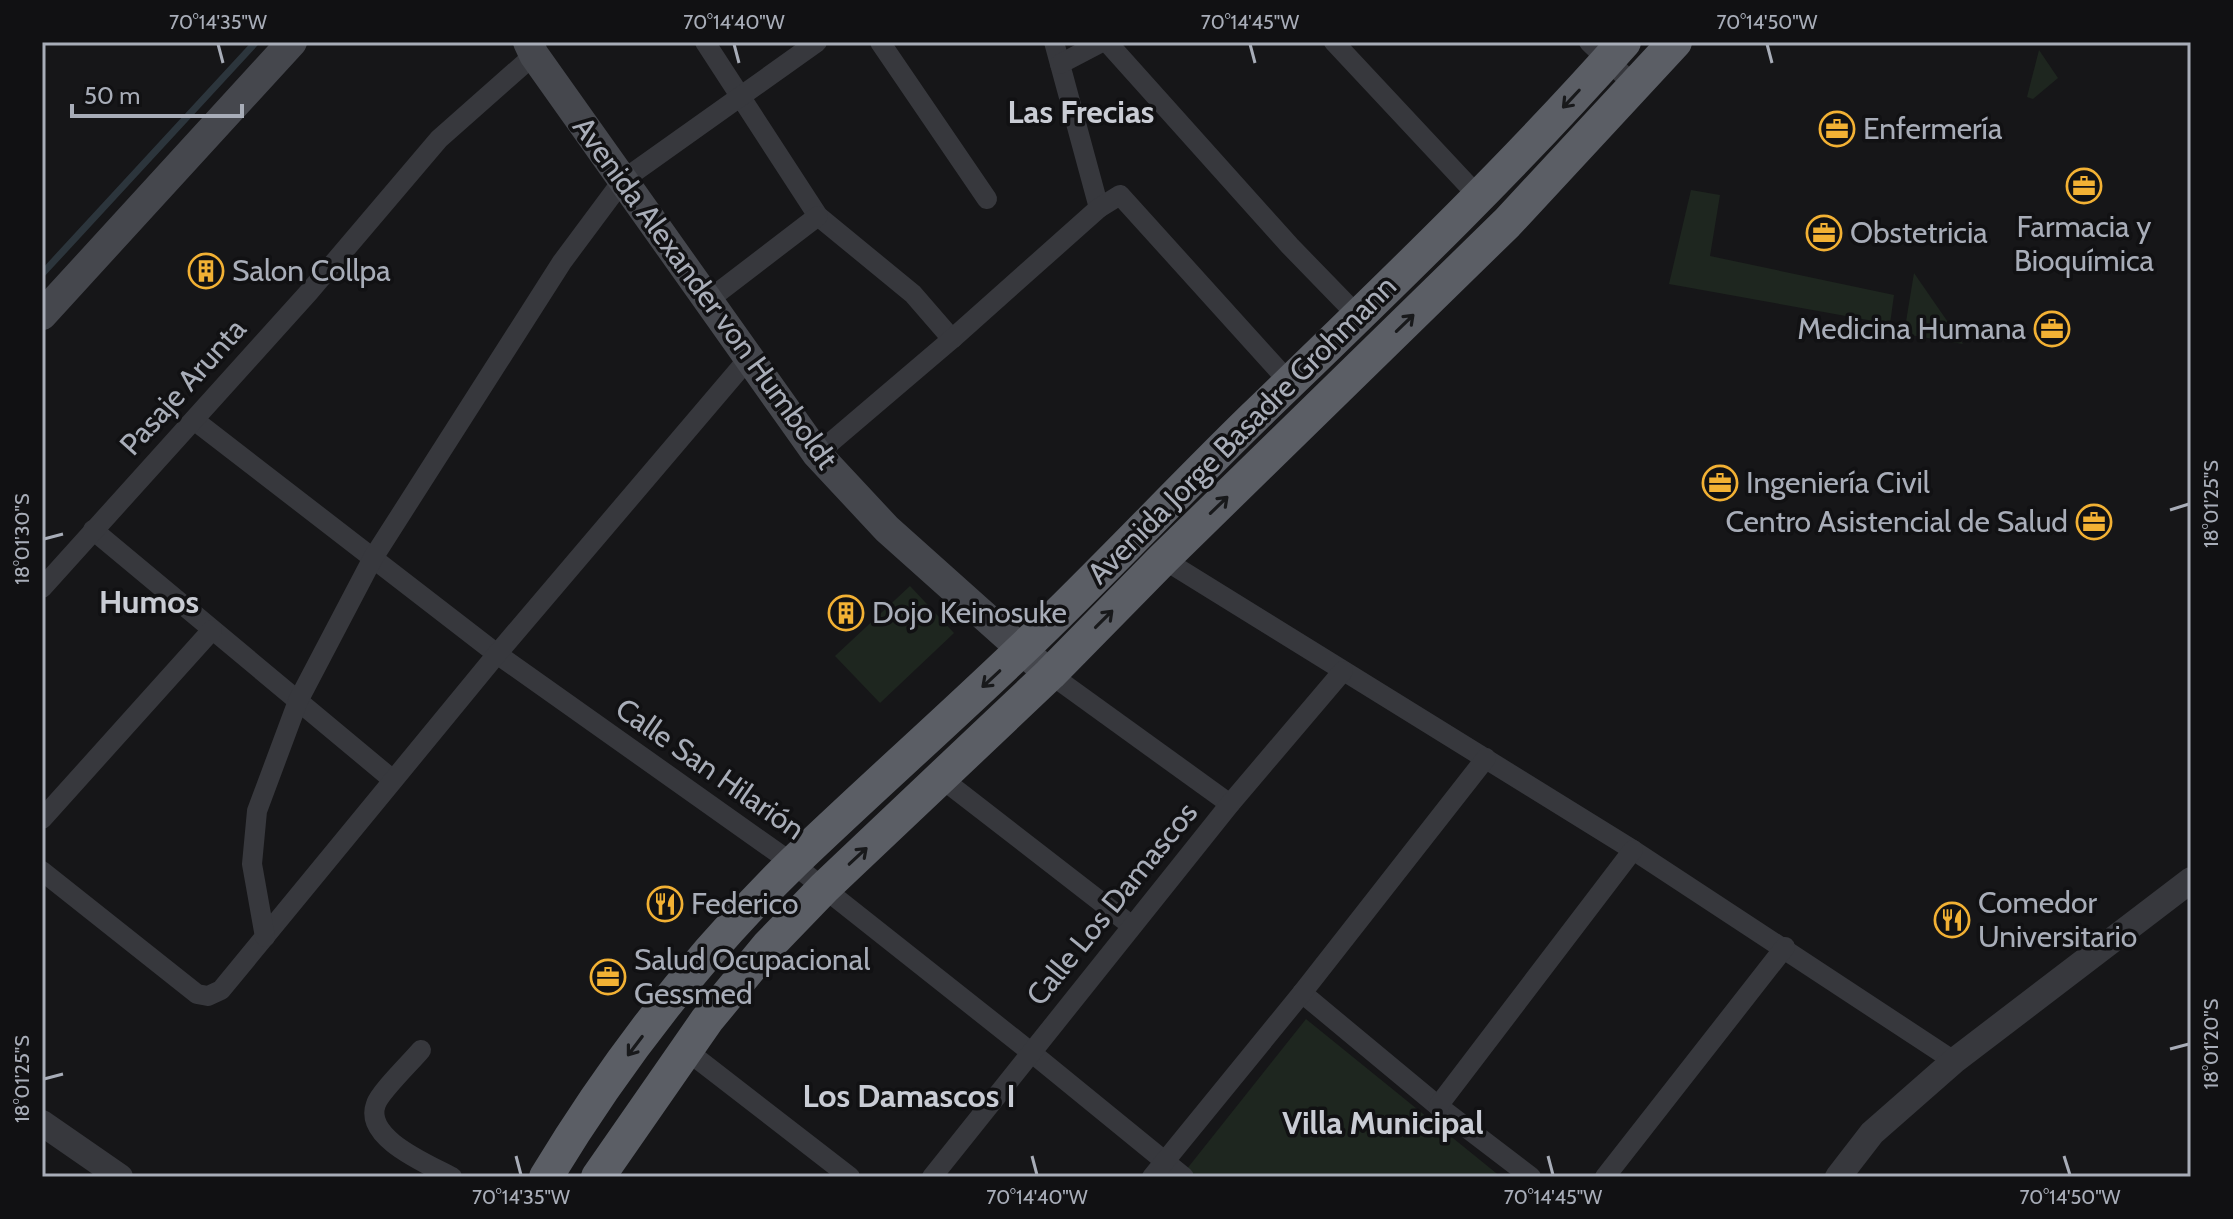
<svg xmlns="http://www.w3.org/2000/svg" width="2233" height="1219" font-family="Cabin,sans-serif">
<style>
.green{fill:#1e261f}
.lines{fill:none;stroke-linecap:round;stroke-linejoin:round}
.stream{stroke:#2c353c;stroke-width:7}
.minor{stroke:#37383d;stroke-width:20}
.tertiary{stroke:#37383d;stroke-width:26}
.secondary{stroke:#45474d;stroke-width:30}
.trunk{stroke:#5b5e65;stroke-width:34}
.oneway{stroke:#18191b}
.ticks{fill:none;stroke:#a8adb8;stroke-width:3}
.labels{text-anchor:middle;stroke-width:7;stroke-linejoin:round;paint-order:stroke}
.poi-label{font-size:30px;fill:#a8adb8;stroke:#111113;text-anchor:start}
.street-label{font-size:30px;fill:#a8adb8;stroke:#111113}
.neighbourhood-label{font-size:32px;font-weight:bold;fill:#c9ccd4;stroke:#111113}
.neatline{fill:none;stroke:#a8adb8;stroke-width:3}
.ticks-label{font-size:20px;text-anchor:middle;fill:#a8adb8}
</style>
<rect width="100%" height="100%" fill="#161618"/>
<g class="green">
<path d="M2039,50L2058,78L2033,99L2027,97Z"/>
<path d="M1691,190L1720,195L1710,256L1894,295L1890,324L1669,284Z"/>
<path d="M1914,273L1963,344L1904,334Z"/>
<path d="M910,586L954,633L880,703L835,656Z"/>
<path d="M1306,1019L1501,1177H1195L1186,1170Z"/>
</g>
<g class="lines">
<path class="stream" d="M42,274L256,42"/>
<g class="minor">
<path d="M705,42L818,216L913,294L952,339"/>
<path d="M880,42L987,199"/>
<path d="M1054,42L1099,208"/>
<path d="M1107,42L1290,246L1358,316"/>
<path d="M1334,42L1478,196"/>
<path d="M1589,42L1636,87"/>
<path d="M1060,64L1102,42"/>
<path d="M707,301L818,216"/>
<path d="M194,420L497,654L792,863L1032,1053L1184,1177"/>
<path d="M817,454L952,339L1099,208L1120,195L1290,383"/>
<path d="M93,530L393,780"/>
<path d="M1163,559L1633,850L1954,1061"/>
<path d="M42,588L309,292L439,139L534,55"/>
<path d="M1050,674L1230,804"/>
<path d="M941,778L1132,926"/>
<path d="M42,819L212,630"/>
<path d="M42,871L197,994L208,996L221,990L497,654L748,359"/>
<path d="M265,937L252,864L257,811L298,701L373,558L562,262L623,180L817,42"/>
<path d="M1302,993L1438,1106L1531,1177"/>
<path d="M421,1050C411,1062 380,1092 376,1104C363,1138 428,1164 452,1177"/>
<path d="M686,1050L850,1177"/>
<path d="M1438,1106L1633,850"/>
<path d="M932,1177L1230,804L1343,671"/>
<path d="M1152,1177L1302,993L1486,758"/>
<path d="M1605,1177L1785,947"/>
</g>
<g class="tertiary">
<path d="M42,1123L120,1177"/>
<path d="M1838,1177L1872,1133L1954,1061L2191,880"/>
</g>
<g class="secondary">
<path d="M528,42L534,55L817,454L887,529L1039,665"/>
<path d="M42,315L292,42"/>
</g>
<g class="trunk">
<path d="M546,1177C615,1063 699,954 794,862C868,791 945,723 1019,652C1099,576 1174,495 1253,418C1379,296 1507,174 1624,42"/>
<path d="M598,1177L707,1020L768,946L824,888L1050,674L1163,559L1507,223L1675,42"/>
</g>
</g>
<defs><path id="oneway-shaft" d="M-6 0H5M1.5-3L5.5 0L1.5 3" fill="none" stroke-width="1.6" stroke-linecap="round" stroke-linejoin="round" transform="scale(2)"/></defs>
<g class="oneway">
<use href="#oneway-shaft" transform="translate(1571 99) rotate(133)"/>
<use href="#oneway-shaft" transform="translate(1405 323) rotate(-44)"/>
<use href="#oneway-shaft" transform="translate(1219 505) rotate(-44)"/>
<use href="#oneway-shaft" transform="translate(1104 619) rotate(-45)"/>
<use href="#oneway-shaft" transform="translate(991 679) rotate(137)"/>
<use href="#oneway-shaft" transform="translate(858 856) rotate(-43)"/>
<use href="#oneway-shaft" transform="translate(635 1046) rotate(127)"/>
</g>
<path class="ticks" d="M218,44L223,63M734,44L739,63M1250,44L1255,63M1767,44L1772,63M2170,510L2189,504M44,539L63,534M2170,1049L2189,1044M44,1079L63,1074M516,1156L521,1175M1032,1156L1037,1175M1548,1156L1553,1175M2064,1156L2070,1175"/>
<defs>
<g id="office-ring" transform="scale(1.8)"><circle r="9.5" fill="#111113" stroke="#f2b134" stroke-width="1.5"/><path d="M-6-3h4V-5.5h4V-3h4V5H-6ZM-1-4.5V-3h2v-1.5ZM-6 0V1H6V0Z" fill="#f2b134"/></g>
<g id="building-ring" transform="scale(1.8)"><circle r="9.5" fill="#111113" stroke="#f2b134" stroke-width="1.5"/><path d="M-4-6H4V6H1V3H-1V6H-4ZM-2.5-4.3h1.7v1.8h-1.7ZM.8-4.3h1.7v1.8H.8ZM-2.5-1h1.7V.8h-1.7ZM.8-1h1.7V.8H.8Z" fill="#f2b134"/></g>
<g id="restaurant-ring" transform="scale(1.8)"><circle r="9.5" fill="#111113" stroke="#f2b134" stroke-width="1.5"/><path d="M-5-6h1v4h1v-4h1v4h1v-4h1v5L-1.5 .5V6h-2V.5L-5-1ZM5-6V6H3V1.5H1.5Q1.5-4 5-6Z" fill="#f2b134"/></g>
</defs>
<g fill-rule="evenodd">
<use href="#office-ring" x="1837" y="129"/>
<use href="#office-ring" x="2084" y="186"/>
<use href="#office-ring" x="1824" y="233"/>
<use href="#building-ring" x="206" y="271"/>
<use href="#office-ring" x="2052" y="329"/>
<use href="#office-ring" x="1720" y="483"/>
<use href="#office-ring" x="2094" y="522"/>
<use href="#building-ring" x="846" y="613"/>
<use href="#restaurant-ring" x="665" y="904"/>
<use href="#restaurant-ring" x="1952" y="920"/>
<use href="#office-ring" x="608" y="977"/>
</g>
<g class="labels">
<g class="poi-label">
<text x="1863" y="139">Enfermería</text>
<text x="2084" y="237" text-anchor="middle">Farmacia y<tspan x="2084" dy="34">Bioquímica</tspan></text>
<text x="1850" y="243">Obstetricia</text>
<text x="232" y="281">Salon Collpa</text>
<text x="2026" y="339" text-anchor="end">Medicina Humana</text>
<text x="1746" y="493">Ingeniería Civil</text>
<text x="2068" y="532" text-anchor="end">Centro Asistencial de Salud</text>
<text x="872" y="623">Dojo Keinosuke</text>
<text x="1978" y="913">Comedor<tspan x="1978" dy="34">Universitario</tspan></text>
<text x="691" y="914">Federico</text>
<text x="634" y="970">Salud Ocupacional<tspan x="634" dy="34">Gessmed</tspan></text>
</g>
<g class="street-label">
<text transform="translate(705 293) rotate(54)" y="10">Avenida Alexander von Humboldt</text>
<text transform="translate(183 387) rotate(-48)" y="10">Pasaje Arunta</text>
<text transform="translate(1242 430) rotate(-45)" y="10">Avenida Jorge Basadre Grohmann</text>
<text transform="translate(710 769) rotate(35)" y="10">Calle San Hilarión</text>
<text transform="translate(1112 904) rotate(-51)" y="10">Calle Los Damascos</text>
</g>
<g class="neighbourhood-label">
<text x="1081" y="123">Las Frecias</text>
<text x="149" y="613">Humos</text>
<text x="909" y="1107">Los Damascos I</text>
<text x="1383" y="1134">Villa Municipal</text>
</g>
</g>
<rect width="2233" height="1219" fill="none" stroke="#111113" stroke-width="88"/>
<path d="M72 104v12h170v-12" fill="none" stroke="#a8adb8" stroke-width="4"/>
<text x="84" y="104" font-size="24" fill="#a8adb8" stroke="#111113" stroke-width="6" paint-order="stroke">50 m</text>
<rect x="44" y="44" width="2145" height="1131" class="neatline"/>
<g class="ticks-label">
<text x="218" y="29">70°14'35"W</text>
<text x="734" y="29">70°14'40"W</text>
<text x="1250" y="29">70°14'45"W</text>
<text x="1767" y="29">70°14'50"W</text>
<text transform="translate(2211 504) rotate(-90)" y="7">18°01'25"S</text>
<text transform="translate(22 539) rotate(-90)" y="7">18°01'30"S</text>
<text transform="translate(2211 1044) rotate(-90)" y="7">18°01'20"S</text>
<text transform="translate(22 1079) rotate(-90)" y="7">18°01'25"S</text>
<text x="521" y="1204">70°14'35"W</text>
<text x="1037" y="1204">70°14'40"W</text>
<text x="1553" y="1204">70°14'45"W</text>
<text x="2070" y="1204">70°14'50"W</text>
</g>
</svg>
